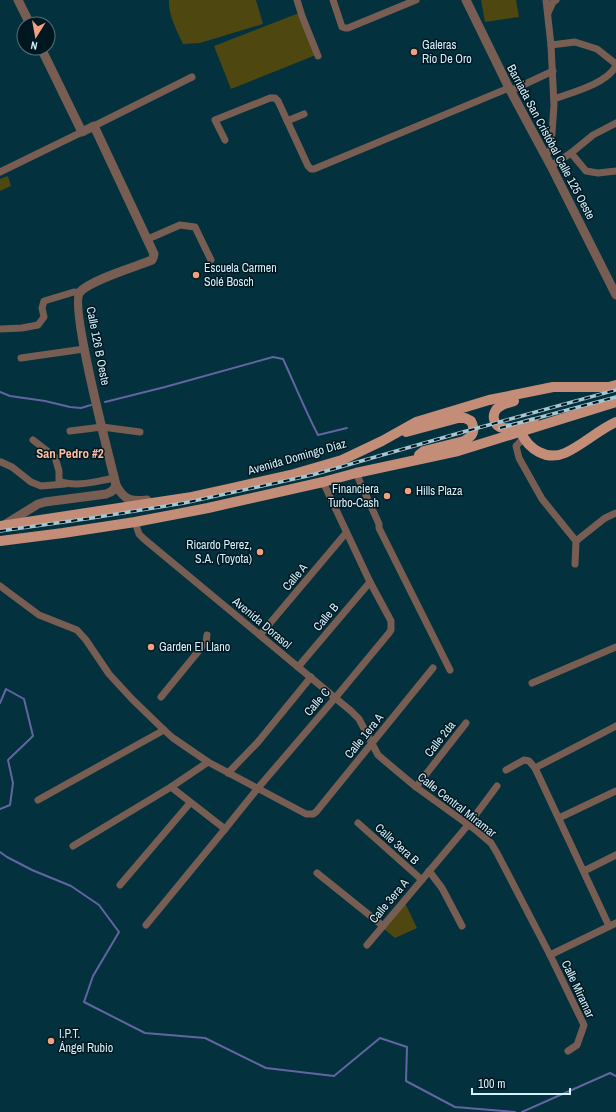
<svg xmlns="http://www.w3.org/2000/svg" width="616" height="1112" font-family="'Archivo Narrow',sans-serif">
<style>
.green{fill:#4e4710}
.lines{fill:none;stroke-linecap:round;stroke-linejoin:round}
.stream{stroke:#6364a2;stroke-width:2}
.minor{stroke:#785d53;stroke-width:7}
.tertiary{stroke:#785d53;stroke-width:9}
.primary{stroke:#c38d78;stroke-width:10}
.rail-casing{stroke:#a5c7d2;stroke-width:3.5}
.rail{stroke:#01171f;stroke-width:2;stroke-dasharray:6;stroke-linecap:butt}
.poi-dot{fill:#f2a080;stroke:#01171f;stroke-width:1.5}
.labels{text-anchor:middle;stroke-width:3;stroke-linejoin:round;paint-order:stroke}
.poi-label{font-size:12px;fill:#d4f2fd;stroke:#01171f;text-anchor:start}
.street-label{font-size:12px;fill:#d4f2fd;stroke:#01171f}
.neighbourhood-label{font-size:13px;font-weight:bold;fill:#fbbca4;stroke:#01171f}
</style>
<rect width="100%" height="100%" fill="#03313e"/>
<g class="green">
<path d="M169,0H256L263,24L200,43L183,44C177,31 168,15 169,0Z"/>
<path d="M481,0H516L519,17L485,22Z"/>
<path d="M299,13L316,55L231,89L214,46Z"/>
<path d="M8,176L11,186L0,191V179Z"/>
<path d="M405,903L417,928L395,938L384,929Z"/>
</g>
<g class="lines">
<g class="stream">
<path d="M0,392L10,396L45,401L70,407L81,408L91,405"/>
<path d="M105,402L165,387L273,357L283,359C295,385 305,410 318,435L347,428"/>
<path d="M0,703L6,689L24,699L33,736L8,760L13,783L10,805L0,809"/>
<path d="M0,852L7,857L32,870L71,886L99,905L119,932L93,976L84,1002L145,1033L205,1038L266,1068L334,1076L380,1038L407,1047L406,1081L455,1107L515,1112"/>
<path d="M522,1112L610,1073L616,1076"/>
</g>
<g class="minor">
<path d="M297,0L302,16L318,56"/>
<path d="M333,0L342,27L345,28H348L416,0"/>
<path d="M548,13L553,2L556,0"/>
<path d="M551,45L575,42L597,49L616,64"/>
<path d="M510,91L553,71"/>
<path d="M554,99C573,92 606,84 616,66"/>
<path d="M287,121L304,114"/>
<path d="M94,126L192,77"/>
<path d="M225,140L215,120L270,98H275L278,101L308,166L311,169H314L509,88"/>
<path d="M571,153L586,171L598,173L616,171"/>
<path d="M545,154L551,150V147L554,105L551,45L546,0"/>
<path d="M551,166L571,153L593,135L616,123"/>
<path d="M0,172L82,132"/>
<path d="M148,239L180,225L195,227L211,260"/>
<path d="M0,329L22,328L38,325L44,317L42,308L44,301L74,292L79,293"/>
<path d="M21,358L84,349"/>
<path d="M70,431L102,427L140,432"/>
<path d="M524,438L516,446L519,458L542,499L576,541L575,564"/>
<path d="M33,440L55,457L59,471V481C76,488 97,481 115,478"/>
<path d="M1,462L12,467L31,482L41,486L65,484"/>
<path d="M356,473L379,524V528L450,670"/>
<path d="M135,522L139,534L144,539L351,711L359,719L378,755L385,761L416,787L477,831L491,843L497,853L550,955L584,1025L577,1045L568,1051"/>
<path d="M576,541L605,518L616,513"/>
<path d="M0,586L39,615L77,630L86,640L109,674L132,699L164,730L173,738L208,762L306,814H313L316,812L433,668"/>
<path d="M260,635L346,533"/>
<path d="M298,667L370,582"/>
<path d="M532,683L616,647"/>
<path d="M161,697L206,642L207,635"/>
<path d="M535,768L616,726"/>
<path d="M506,770L524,760L529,761L535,768L609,926"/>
<path d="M228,773L258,742L311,677"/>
<path d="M171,787L225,829"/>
<path d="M416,787L466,723"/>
<path d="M38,800L164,730"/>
<path d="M559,818L616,791"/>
<path d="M358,823L422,880"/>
<path d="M73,846L171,787L208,762"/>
<path d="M429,871L442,888L462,926"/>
<path d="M584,871L616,855"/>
<path d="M317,873L383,926"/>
<path d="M120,885L190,803"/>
<path d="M146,925L225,829L258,788L336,697L389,633L391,630V621L370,582L323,482"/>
<path d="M367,945L468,825L497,786"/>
<path d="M550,955L616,923"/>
</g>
<g class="tertiary">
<path d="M18,0L30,24"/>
<path d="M466,0L509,88L551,166L616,295"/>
<path d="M41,48L82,132L94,126L154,254L153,258L152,260C135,267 90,280 80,292C69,305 110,460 116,485C124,500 131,502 147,500"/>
<path d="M4,525L38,504L45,502L106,494C112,492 114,490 116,485"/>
</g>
<g class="primary">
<path d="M514,401C509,403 504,403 499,407C491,412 492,426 503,428C512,430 525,424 534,422"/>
<path d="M406,432L458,418H465L471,421C476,431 473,436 464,441L424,451L419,455"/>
<path d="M521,433C529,449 546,461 565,453C583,445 598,430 616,422"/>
<path d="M0,526L192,497L233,488L294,474L342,460L382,441L416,422L489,400L553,387H609L616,385"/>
<path d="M0,541L63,533L135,522L208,508L323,482L356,473L458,451L616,402"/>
</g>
<g class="rail-casing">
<g id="rail">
<path d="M500,428L616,397"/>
<path d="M0,531L92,518L184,503L312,475L463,432L616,390"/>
</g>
</g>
<use href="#rail" class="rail"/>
</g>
<g class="poi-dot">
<circle cx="414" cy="52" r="4"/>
<circle cx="196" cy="275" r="4"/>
<circle cx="408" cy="491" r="4"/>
<circle cx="387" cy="496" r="4"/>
<circle cx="260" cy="552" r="4"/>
<circle cx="151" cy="647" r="4"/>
<circle cx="51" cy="1041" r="4"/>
</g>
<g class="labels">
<g class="poi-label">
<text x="422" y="49">Galeras<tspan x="422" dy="14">Río De Oro</tspan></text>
<text x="204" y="272">Escuela Carmen<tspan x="204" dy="14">Solé Bosch</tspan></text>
<text x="379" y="493" text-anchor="end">Financiera<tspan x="379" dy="14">Turbo-Cash</tspan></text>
<text x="416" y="495">Hills Plaza</text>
<text x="252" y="549" text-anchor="end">Ricardo Perez,<tspan x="252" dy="14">S.A. (Toyota)</tspan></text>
<text x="159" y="651">Garden El Llano</text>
<text x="59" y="1038">I.P.T.<tspan x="59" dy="14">Ángel Rubio</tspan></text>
</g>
<g class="street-label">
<text transform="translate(551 142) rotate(62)" y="4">Barriada San Cristóbal Calle 125 Oeste</text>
<text transform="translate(98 346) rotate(79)" y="4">Calle 126 B Oeste</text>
<text transform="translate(297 457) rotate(-16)" y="4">Avenida Domingo Díaz</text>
<text transform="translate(295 577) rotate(-50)" y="4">Calle A</text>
<text transform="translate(326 617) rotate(-50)" y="4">Calle B</text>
<text transform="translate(262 623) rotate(40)" y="4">Avenida Dorasol</text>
<text transform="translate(317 702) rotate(-49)" y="4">Calle C</text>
<text transform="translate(364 736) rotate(-51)" y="4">Calle 1era A</text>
<text transform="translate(440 739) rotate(-52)" y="4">Calle 2da</text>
<text transform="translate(457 805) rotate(38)" y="4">Calle Central Miramar</text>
<text transform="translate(397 844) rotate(42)" y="4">Calle 3era B</text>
<text transform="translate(389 901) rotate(-50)" y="4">Calle 3era A</text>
<text transform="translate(578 989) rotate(65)" y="4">Calle Miramar</text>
</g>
<g class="neighbourhood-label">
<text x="70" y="458">San Pedro #2</text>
</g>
</g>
<g transform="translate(36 36) rotate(191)"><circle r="19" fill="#01171f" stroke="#556f78"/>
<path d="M0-3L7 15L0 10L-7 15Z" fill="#f2a080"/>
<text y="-6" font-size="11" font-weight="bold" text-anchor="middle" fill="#d4f2fd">N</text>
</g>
<path d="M472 1088v6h98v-6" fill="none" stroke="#d4f2fd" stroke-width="2"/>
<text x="478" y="1088" font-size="12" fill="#d4f2fd" stroke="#01171f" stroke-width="3" paint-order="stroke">100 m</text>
</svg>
